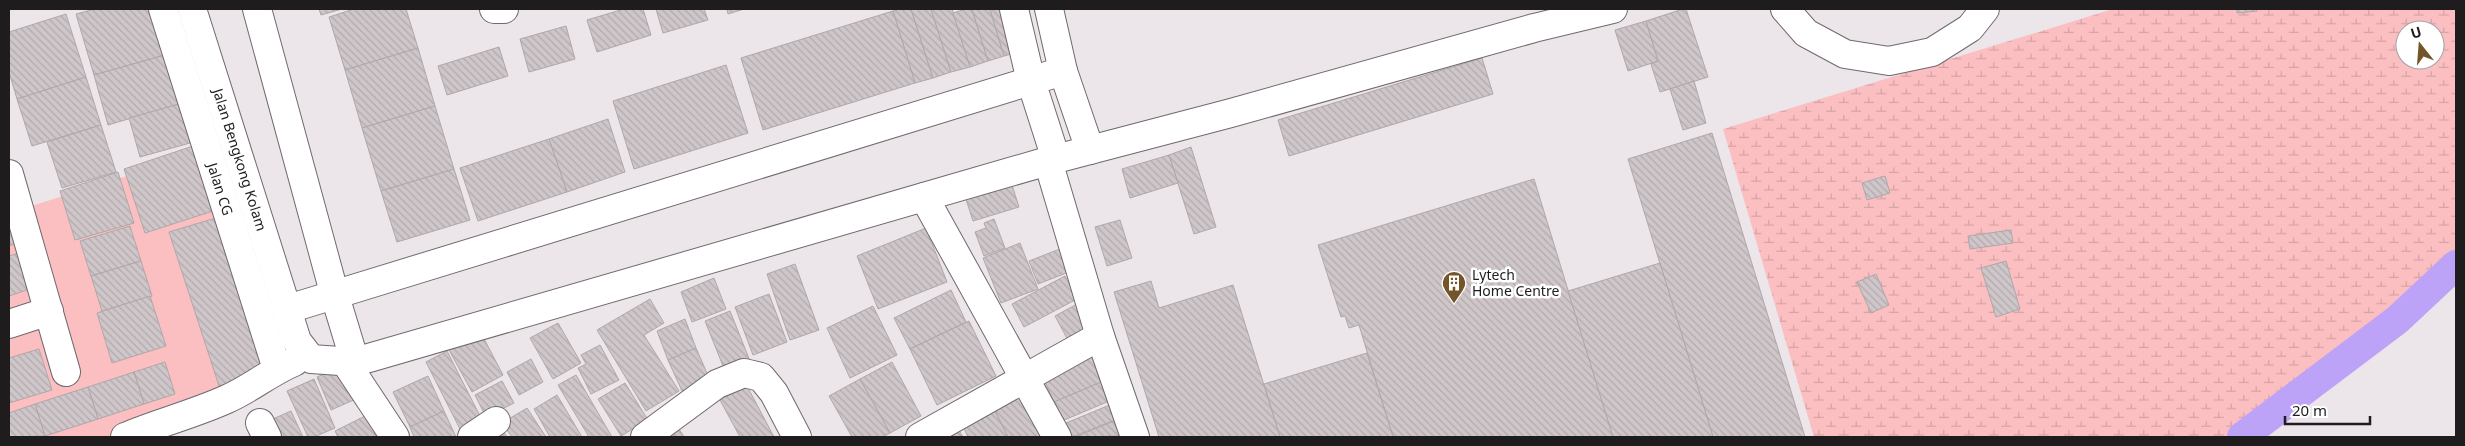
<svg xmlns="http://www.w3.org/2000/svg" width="2465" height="446" font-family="'Noto Sans',sans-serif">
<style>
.green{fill:#fbbec1}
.wetland{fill:url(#wetland-marsh);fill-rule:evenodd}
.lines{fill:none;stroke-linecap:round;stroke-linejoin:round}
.canal{stroke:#bda3f7;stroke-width:30}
.building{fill:url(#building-back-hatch);stroke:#afa7a9}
.minor-casing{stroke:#70696e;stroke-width:30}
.minor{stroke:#fff;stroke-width:28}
.labels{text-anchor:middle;stroke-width:5;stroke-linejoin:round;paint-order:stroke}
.street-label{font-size:14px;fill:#1e1c1d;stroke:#fff}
.poi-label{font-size:14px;fill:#1e1c1d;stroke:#fff;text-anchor:start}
</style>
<defs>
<pattern id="wetland-marsh" width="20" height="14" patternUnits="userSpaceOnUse" patternTransform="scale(1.25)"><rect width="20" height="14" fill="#fbbec1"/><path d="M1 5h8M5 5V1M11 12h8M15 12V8" fill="none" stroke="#d7a3a5"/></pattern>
<pattern id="building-back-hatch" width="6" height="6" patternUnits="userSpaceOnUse" patternTransform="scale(1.25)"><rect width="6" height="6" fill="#cfc6c9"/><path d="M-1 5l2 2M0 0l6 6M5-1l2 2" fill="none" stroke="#b1aaac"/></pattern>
</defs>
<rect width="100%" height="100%" fill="#ece5ea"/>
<path class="green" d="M213,149L284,377L130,437H9V213Z"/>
<path class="wetland" d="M2113,9H2456V265L2397,320L2242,437H1814L1723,129ZM2405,30H2435V60H2405Z"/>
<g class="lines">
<path class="canal" d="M2242,437L2397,320L2456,265"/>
</g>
<g class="building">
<path d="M95,9H151L165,55L94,75L76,14Z"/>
<path d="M319,9H342L321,15Z"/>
<path d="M354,9H406L418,48L345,70L329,17Z"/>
<path d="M624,9H643L651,35L597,52L587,20Z"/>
<path d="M656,9H704L708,20L663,33Z"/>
<path d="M727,9H744L728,14Z"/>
<path d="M900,9H911L933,78L915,83L893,11Z"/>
<path d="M911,9H931L951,72L933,78Z"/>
<path d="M931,9H952L970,67L951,72Z"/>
<path d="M966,9H972L988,61L970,67L953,13Z"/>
<path d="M972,9H990L1004,56L988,61Z"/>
<path d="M990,9H1009L1022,51L1004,56Z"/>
<path d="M1683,9H1686L1708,77L1660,92L1651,64L1658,61L1646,21Z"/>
<path d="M2237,9H2257V11L2237,13Z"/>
<path d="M893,11L915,83L763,130L741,58Z"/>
<path d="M66,14L86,77L17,99L9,72V32Z"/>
<path d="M1646,21L1658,61L1628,71L1615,30Z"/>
<path d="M566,26L575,59L529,72L520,39Z"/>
<path d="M499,47L508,76L447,95L438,66Z"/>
<path d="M418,48L435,106L362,128L345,70Z"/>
<path d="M165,55L179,104L108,125L94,75Z"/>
<path d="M1482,58L1493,94L1289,156L1278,120Z"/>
<path d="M726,65L748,133L634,169L613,101Z"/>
<path d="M86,77L101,125L32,146L17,99Z"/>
<path d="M1694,81L1706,123L1683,130L1670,89Z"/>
<path d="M179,104L190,143L140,157L129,118Z"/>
<path d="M435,106L454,169L381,191L362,128Z"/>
<path d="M608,119L625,172L567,192L549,139Z"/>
<path d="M101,125L116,172L62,188L47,142Z"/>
<path d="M1712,133L1805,437H1713L1628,159Z"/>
<path d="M549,139L567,192L478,221L460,168Z"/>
<path d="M196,145L216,210L145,233L124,169Z"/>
<path d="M1191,147L1216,227L1194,234L1169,155Z"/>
<path d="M1169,155L1178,183L1130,198L1122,169Z"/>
<path d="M454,169L470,220L397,242L381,191Z"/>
<path d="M118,172L134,223L75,240L60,191Z"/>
<path d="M1885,176L1890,193L1867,200L1862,183Z"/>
<path d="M1534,179L1613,437H1393L1359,325L1349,328L1345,316L1341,317L1318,245Z"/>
<path d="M1011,182L1019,207L973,221L965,196Z"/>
<path d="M9,208L24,241L9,246Z"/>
<path d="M216,218L266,375L220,389L169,232Z"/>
<path d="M994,219L1005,248L984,256L975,232L986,228L984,223Z"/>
<path d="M1120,220L1132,258L1107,266L1095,227Z"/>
<path d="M130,226L141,261L91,276L80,241Z"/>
<path d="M926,228L947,282L878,309L857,256Z"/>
<path d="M2011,230L2013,243L1970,249L1968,236Z"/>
<path d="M1020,243L1038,289L1001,303L983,258Z"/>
<path d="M1065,247L1074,270L1038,284L1029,261Z"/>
<path d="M25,251L36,287L9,296V256Z"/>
<path d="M141,261L152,296L102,311L91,276Z"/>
<path d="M2006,261L2020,309L1996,317L1981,268Z"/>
<path d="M1660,263L1713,437H1613L1568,291Z"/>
<path d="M795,264L819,330L790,340L767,274Z"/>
<path d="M1876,274L1889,305L1871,313L1857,282Z"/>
<path d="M1065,276L1077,299L1024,327L1012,304Z"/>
<path d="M714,278L726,309L692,322L681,292Z"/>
<path d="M1151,281L1159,308L1233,285L1280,437H1159L1114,292Z"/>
<path d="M951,290L966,322L910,349L894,318Z"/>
<path d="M769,294L787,342L753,355L735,307Z"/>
<path d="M150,296L166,346L112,363L97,313Z"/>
<path d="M650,299L664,323L644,335L679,391L646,411L597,330Z"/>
<path d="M1077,304L1090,331L1069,342L1055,316Z"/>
<path d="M873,306L897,355L850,378L827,328Z"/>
<path d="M730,311L750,361L725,371L705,321Z"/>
<path d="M685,319L696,348L668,360L657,331Z"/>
<path d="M969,321L996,376L937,405L910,349Z"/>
<path d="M558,323L581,363L553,379L530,338Z"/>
<path d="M481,333L503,375L472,392L449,350Z"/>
<path d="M600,345L619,380L591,394L578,368L586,364L581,355Z"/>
<path d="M696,348L710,380L682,391L668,360Z"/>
<path d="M39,349L52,390L9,403V358Z"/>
<path d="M447,351L484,424L463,435L426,362Z"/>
<path d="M1367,353L1393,437H1280L1264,384Z"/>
<path d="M1095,354L1106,380L1054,402L1042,376Z"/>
<path d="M531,359L543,382L519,395L507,372Z"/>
<path d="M165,362L175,394L144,404L134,372Z"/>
<path d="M892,362L921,416L890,433L860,379Z"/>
<path d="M344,365L358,398L331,410L317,377Z"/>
<path d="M134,372L144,404L98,419L88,387Z"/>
<path d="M576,375L612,437H589L558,385Z"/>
<path d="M428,376L444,411L410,427L393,392Z"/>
<path d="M314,379L335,428L314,437H308L287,391Z"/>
<path d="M860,379L890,433L882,437H852L829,396Z"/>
<path d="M1106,380L1114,399L1062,421L1054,402Z"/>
<path d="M502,381L514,403L486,417L475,395Z"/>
<path d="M625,383L648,420L621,436L598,399Z"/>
<path d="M747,386L774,437H740L720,400Z"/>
<path d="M88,387L98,419L45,436L35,404Z"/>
<path d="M1025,394L1046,437H1008L994,409Z"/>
<path d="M557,395L582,437H550L534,409Z"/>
<path d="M35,404L45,436L9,437V413Z"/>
<path d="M1112,404L1118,419L1072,437L1066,423Z"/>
<path d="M527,408L546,437H512L502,423Z"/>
<path d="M994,409L1008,437H968L962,424Z"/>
<path d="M291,411L303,437H273L266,422Z"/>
<path d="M375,411L388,437H338L335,431Z"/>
<path d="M444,411L456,437H414L410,427Z"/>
<path d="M1114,421L1121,436L1075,437Z"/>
<path d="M957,427L963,437H938Z"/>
<path d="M679,429L684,437H666Z"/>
<path d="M503,431L507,437H492Z"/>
</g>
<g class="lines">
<g class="minor-casing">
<g id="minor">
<path id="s1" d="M163,9L277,369"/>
<path id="s2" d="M192,9L297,341L311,359L355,362L1048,161L1231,113L1534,28L1613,9"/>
<path d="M257,9L335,296L355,362"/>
<path d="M494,9H504"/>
<path d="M1014,9L1031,81L1056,159"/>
<path d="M1049,9L1063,71L1090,150"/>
<path d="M1785,9L1806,33L1845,54L1889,61L1932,52L1970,28L1985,9"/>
<path d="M1048,161L1100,336L1135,437"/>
<path d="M9,174L66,372"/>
<path d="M924,197L1057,437"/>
<path d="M288,309L1063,71"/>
<path d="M9,324L49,311"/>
<path d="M346,363L395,437"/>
<path d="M260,423L267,437"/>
<path d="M125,437C158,423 194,414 227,399C250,389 270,372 294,362"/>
<path d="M472,437L496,421"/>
<path d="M645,437L717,384L744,373L761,377L774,393L797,437"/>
<path d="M920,437L1100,336"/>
</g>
</g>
<use href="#minor" class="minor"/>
</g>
<defs>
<g id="building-pin" transform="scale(1.25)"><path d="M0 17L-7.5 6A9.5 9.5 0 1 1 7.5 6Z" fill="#74552a" stroke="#fff"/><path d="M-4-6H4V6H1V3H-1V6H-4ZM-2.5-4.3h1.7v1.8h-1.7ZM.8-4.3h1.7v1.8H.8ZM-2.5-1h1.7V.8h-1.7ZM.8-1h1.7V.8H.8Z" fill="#fff"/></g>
</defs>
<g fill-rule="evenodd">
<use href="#building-pin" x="1454" y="283"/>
</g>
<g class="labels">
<g class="street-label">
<text dy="5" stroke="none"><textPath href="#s2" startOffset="158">Jalan Bengkong Kolam</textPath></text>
<text dy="5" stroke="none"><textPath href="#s1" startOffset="189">Jalan CG</textPath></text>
</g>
<g class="poi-label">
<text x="1472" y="280">Lytech<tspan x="1472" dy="16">Home Centre</tspan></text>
</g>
</g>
<rect width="2465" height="446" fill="none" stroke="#1e1c1d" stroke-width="20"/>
<g transform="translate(2420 45) rotate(343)"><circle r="24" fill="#ffffff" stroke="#a5a4a5"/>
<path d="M0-4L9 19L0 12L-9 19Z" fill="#74552a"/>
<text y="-8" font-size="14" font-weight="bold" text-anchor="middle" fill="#1e1c1d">U</text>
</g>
<path d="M2285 416v8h85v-8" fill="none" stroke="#1e1c1d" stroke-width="2.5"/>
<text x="2292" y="416" font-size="15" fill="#1e1c1d" stroke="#ffffff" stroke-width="4" paint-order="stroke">20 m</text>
</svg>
